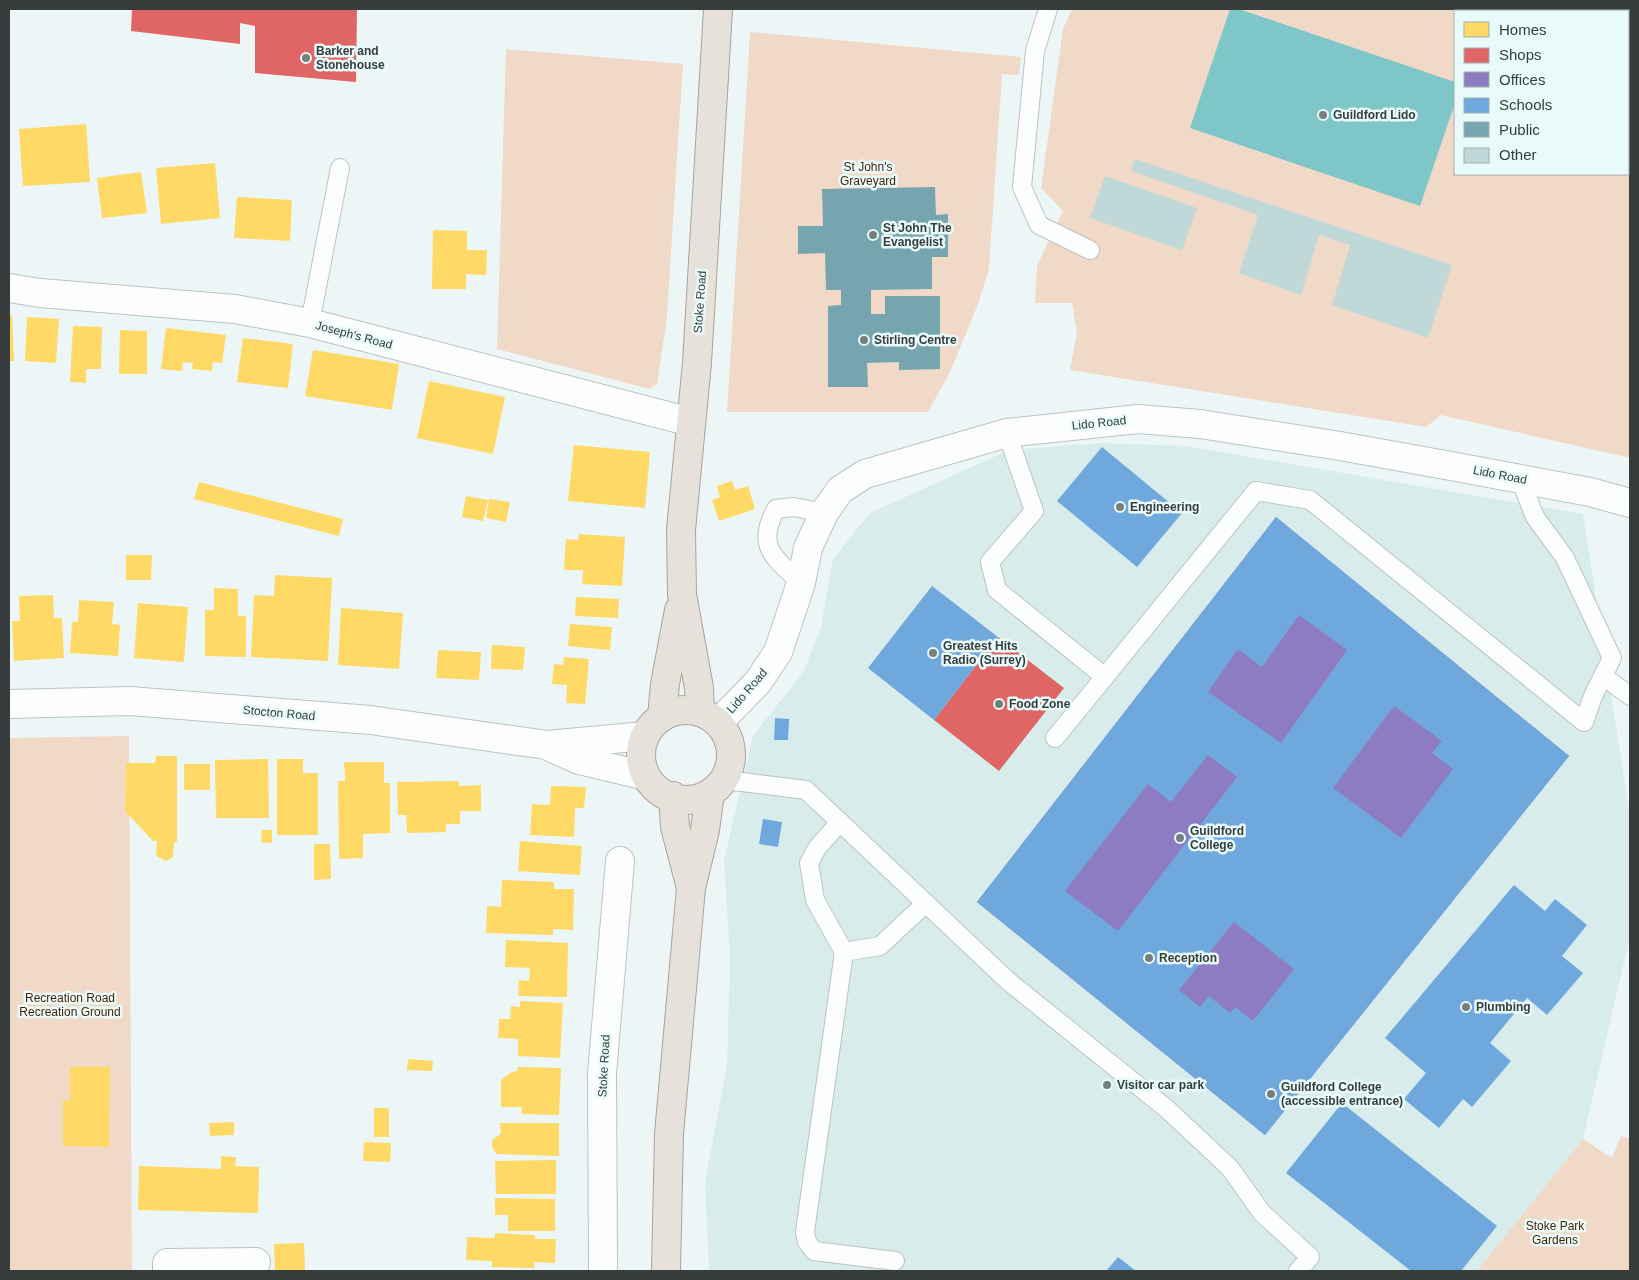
<svg xmlns="http://www.w3.org/2000/svg" width="1639" height="1280" font-family="Arial,sans-serif">
<style>
.built{fill:#d9ecec}
.green{fill:#f1d9c7;fill-rule:evenodd}
.water{fill:#7ec6c7}
.homes{fill:#ffd966}
.shops{fill:#e06666}
.offices{fill:#8e7cc3}
.schools{fill:#6fa8dc;fill-rule:evenodd}
.public{fill:#76a5af}
.building{fill:#c1d8d8}
.lines{fill:none;stroke-linecap:round;stroke-linejoin:round}
.lane-casing{stroke:#bcc2c2;stroke-width:20}
.street-casing{stroke:#bcc2c2;stroke-width:30}
.primary-casing{stroke:#aaa399;stroke-width:30}
.lane{stroke:#fcfefe;stroke-width:18}
.street{stroke:#fcfefe;stroke-width:28}
.primary{stroke:#e6e1db;stroke-width:28}
.poi-dot{fill:#777e7e;stroke:#e9fafa;stroke-width:2}
.labels{text-anchor:middle;stroke-width:5;stroke-linejoin:round;paint-order:stroke}
.poi-label{font-size:12px;font-weight:bold;fill:#373d3d;stroke:#e9fafa;text-anchor:start}
.park-label{font-size:12px;fill:#461f00;stroke:#e9fafa}
.street-label{font-size:12px;fill:#373d3d;stroke:#e9fafa}
</style>
<rect width="100%" height="100%" fill="#edf6f6"/>
<path class="built" d="M1102,443L1186,446L1583,514L1630,816V936L1583,1139L1477,1271H709L705,1181L727,1066L730,959L724,860L753,736L804,671L821,627L833,559L870,513L1009,450Z"/>
<g class="green">
<path d="M1072,9H1630V458L1441,415L1426,427L1070,370L1077,333L1072,303H1035L1037,266L1063,211L1041,188L1063,29ZM1455,11H1628V174H1455Z"/>
<path d="M750,32L1021,57L1019,75L1002,74L989,269L978,304L951,370L928,412H727Z"/>
<path d="M506,49L683,64L667,317L657,384L650,389L497,349Z"/>
<path d="M129,736L132,1271H9V738Z"/>
<path d="M1621,1136L1630,1139V1271H1477L1583,1139L1612,1158Z"/>
</g>
<path class="water" d="M1230,9H1239L1455,82V103L1420,206L1190,128Z"/>
<g class="homes">
<path d="M86,124L90,182L23,186L19,129Z"/>
<path d="M215,163L220,218L161,224L156,168Z"/>
<path d="M141,172L147,213L102,218L97,178Z"/>
<path d="M237,197L292,200L290,241L234,238Z"/>
<path d="M433,230L467,231V250H487L486,275L466,274V289H432Z"/>
<path d="M9,315H12L14,361H9Z"/>
<path d="M27,317L59,319L56,363L25,361Z"/>
<path d="M73,326L102,327L101,369H86V383L70,382Z"/>
<path d="M166,328L226,335L222,363L213,362L212,371L192,369L193,363L183,362L182,371L161,369Z"/>
<path d="M120,330L147,331V374H119Z"/>
<path d="M243,338L293,344L288,388L237,382Z"/>
<path d="M313,350L399,364L392,410L305,396Z"/>
<path d="M429,381L505,397L493,454L417,438Z"/>
<path d="M574,445L650,452L645,508L568,501Z"/>
<path d="M732,481L735,490L748,486L755,509L719,521L712,500L720,497L717,486Z"/>
<path d="M199,482L343,519L339,536L194,499Z"/>
<path d="M466,496L488,500L483,521L462,517Z"/>
<path d="M489,499L510,502L506,522L486,518Z"/>
<path d="M579,534L625,537L622,586L582,584L583,570H564L566,539L578,540Z"/>
<path d="M126,555H152L151,580H126Z"/>
<path d="M275,575L332,578L328,661L251,657L254,595L274,596Z"/>
<path d="M214,588L238,589V616H246V657L205,656V610H214Z"/>
<path d="M53,595L54,618H62L64,658L14,661L12,621H20L19,596Z"/>
<path d="M576,597L619,599L618,618L575,616Z"/>
<path d="M79,600L114,602L112,624L120,625L118,656L70,653L72,622H78Z"/>
<path d="M138,603L188,607L184,662L134,658Z"/>
<path d="M341,608L403,613L399,669L338,665Z"/>
<path d="M570,624L612,627L610,650L568,646Z"/>
<path d="M492,645L525,647L523,670L491,669Z"/>
<path d="M438,650L481,652L479,680L436,678Z"/>
<path d="M564,657L589,659L585,704L566,703L567,685L552,684L554,664L563,665Z"/>
<path d="M156,756H177V842H174L173,857L166,861L156,856L157,841H153L125,811L126,763H155Z"/>
<path d="M268,759L269,818H216L215,760Z"/>
<path d="M277,759H303V773H318V835H277Z"/>
<path d="M344,762H384V783H390V833L363,834V858L339,859L338,781H345Z"/>
<rect x="184" y="764" width="26" height="26"/>
<path d="M459,781V786L481,785V811H460V824H446V832L407,833L406,815H398L397,782Z"/>
<path d="M551,786L586,787L584,808H575L574,837L530,835L532,804L550,805Z"/>
<path d="M262,830H272V843L261,842Z"/>
<path d="M520,841L582,846L580,875L518,871Z"/>
<path d="M314,844H330L331,879L314,880Z"/>
<path d="M502,880L554,882V889H574L573,930L553,929V935L486,933L487,906L501,907Z"/>
<path d="M506,940L568,943L567,997L518,996L519,980L529,981L530,968L505,967Z"/>
<path d="M520,1001L563,1003L560,1058L518,1056V1039L498,1038L499,1019H510L511,1006L520,1007Z"/>
<path d="M408,1059L433,1061L432,1071L407,1070Z"/>
<path d="M70,1067H110L109,1147L63,1146V1100L70,1101Z"/>
<path d="M518,1067L561,1068L559,1115L521,1114L522,1107H501V1080L510,1073L517,1071Z"/>
<rect x="374" y="1108" width="15" height="29"/>
<path d="M234,1122V1135L210,1136L209,1123Z"/>
<path d="M500,1123H559V1156L496,1154L492,1147V1140L501,1134Z"/>
<path d="M364,1142L391,1143L390,1162L363,1161Z"/>
<path d="M221,1156L236,1157L235,1166L259,1167L258,1213L138,1210L139,1166L221,1169Z"/>
<path d="M556,1160V1194H496L495,1161Z"/>
<path d="M495,1198L555,1199V1231H508V1215H495Z"/>
<path d="M495,1233L535,1235V1239H556L555,1263L534,1262V1268L492,1267V1261L466,1260L467,1237L495,1238Z"/>
<path d="M304,1243L305,1271H275L274,1244Z"/>
</g>
<g class="shops">
<path d="M132,9H357L356,82L255,73V26L240,23V44L131,31Z"/>
<path d="M998,637L1064,688L999,771L934,720Z"/>
</g>
<path class="offices" d="M1276,517L1569,756L1265,1135L977,902Z"/>
<g class="schools">
<path d="M1102,447L1182,513L1137,567L1057,501Z"/>
<path d="M1276,517L1569,756L1265,1135L977,902ZM1299,615L1347,650L1281,743L1208,692L1238,649L1262,667ZM1394,706L1442,741L1432,753L1453,769L1401,838L1333,788ZM1208,755L1237,777L1118,931L1065,891L1148,784L1171,802ZM1234,922L1294,969L1253,1021L1235,1007L1230,1013L1209,996L1200,1007L1179,990Z"/>
<path d="M932,586L998,637L934,720L868,668Z"/>
<path d="M775,718L789,719L788,740H774Z"/>
<path d="M763,819L782,822L778,847L759,844Z"/>
<path d="M1514,885L1545,911L1555,899L1587,925L1562,956L1583,973L1547,1015L1527,998L1490,1043L1511,1061L1472,1107L1463,1099L1439,1128L1404,1099L1426,1073L1385,1038Z"/>
<path d="M1342,1103L1497,1226L1461,1271H1411L1286,1173Z"/>
<path d="M1118,1257L1136,1271H1106Z"/>
</g>
<path class="public" d="M935,187L936,215L948,214V257H932V289L871,290V314H885V296H940V369L899,370V362L867,363L868,387H828V306L841,305V290H826L825,253L798,254V226H823L822,189Z"/>
<g class="building">
<path d="M1135,159L1452,265L1428,338L1332,305L1350,245L1319,235L1301,295L1239,273L1258,215L1131,171Z"/>
<path d="M1105,176L1197,208L1182,250L1090,218Z"/>
</g>
<g class="lines">
<g class="lane-casing">
<g id="lane">
<path d="M1048,9L1035,51L1022,187L1039,225L1090,250"/>
<path d="M310,323L340,168"/>
<path d="M1007,433L1034,511L990,562L997,590L1105,677"/>
<path d="M801,583C775,558 755,547 776,509L794,507L824,513"/>
<path d="M1603,676L1630,696"/>
<path d="M1055,738L1256,491L1310,500L1584,722L1593,696L1612,658L1565,558L1535,517L1520,479"/>
<path d="M722,783L734,781L806,790L1008,981L1167,1109L1230,1168L1262,1213L1310,1257L1298,1271"/>
<path d="M840,822L817,848L809,863L815,900L844,952L805,1232L807,1242L814,1251L895,1261"/>
<path d="M844,952L880,946L926,903"/>
</g>
</g>
<g class="street-casing">
<g id="street">
<path d="M9,288L40,293L235,309L310,323L691,422"/>
<path d="M9,704L130,701L370,720L547,745L645,736"/>
<path d="M718,723L758,682L778,652L801,583L808,548L824,513L840,490L865,474L1007,433L1138,419L1200,424L1340,446L1451,466L1590,492L1630,503"/>
<path d="M550,747L579,760L646,776"/>
<path d="M167,1271V1263L256,1262"/>
<path d="M603,1271L602,1074L620,861"/>
</g>
</g>
<g class="primary-casing">
<g id="primary">
<circle cx="686" cy="755" r="45"/>
<path d="M700,712L699,688L682,594L681,530L697,363L718,9"/>
<path d="M662,717L665,684L679,610"/>
<path d="M673,796L675,827L690,884"/>
<path d="M666,1271L669,1134L691,888L705,830L710,793"/>
</g>
</g>
<use href="#lane" class="lane"/>
<use href="#street" class="street"/>
<use href="#primary" class="primary"/>
</g>
<g class="poi-dot">
<circle cx="306" cy="58" r="5"/>
<circle cx="1323" cy="115" r="5"/>
<circle cx="873" cy="235" r="5"/>
<circle cx="864" cy="340" r="5"/>
<circle cx="1120" cy="507" r="5"/>
<circle cx="933" cy="653" r="5"/>
<circle cx="999" cy="704" r="5"/>
<circle cx="1180" cy="838" r="5"/>
<circle cx="1149" cy="958" r="5"/>
<circle cx="1466" cy="1007" r="5"/>
<circle cx="1107" cy="1085" r="5"/>
<circle cx="1271" cy="1094" r="5"/>
</g>
<g class="labels">
<g class="poi-label">
<text x="316" y="55">Barker and<tspan x="316" dy="14">Stonehouse</tspan></text>
<text x="1333" y="119">Guildford Lido</text>
<text x="883" y="232">St John The<tspan x="883" dy="14">Evangelist</tspan></text>
<text x="874" y="344">Stirling Centre</text>
<text x="1130" y="511">Engineering</text>
<text x="943" y="650">Greatest Hits<tspan x="943" dy="14">Radio (Surrey)</tspan></text>
<text x="1009" y="708">Food Zone</text>
<text x="1190" y="835">Guildford<tspan x="1190" dy="14">College</tspan></text>
<text x="1159" y="962">Reception</text>
<text x="1476" y="1011">Plumbing</text>
<text x="1117" y="1089">Visitor car park</text>
<text x="1281" y="1091">Guildford College<tspan x="1281" dy="14">(accessible entrance)</tspan></text>
</g>
<g class="park-label">
<text x="868" y="171">St John's<tspan x="868" dy="14">Graveyard</tspan></text>
<text x="70" y="1002">Recreation Road<tspan x="70" dy="14">Recreation Ground</tspan></text>
<text x="1555" y="1230">Stoke Park<tspan x="1555" dy="14">Gardens</tspan></text>
</g>
<g class="street-label">
<text transform="translate(700 302) rotate(-86)" y="4">Stoke Road</text>
<text transform="translate(354 335) rotate(15)" y="4">Joseph's Road</text>
<text transform="translate(1099 423) rotate(-6)" y="4">Lido Road</text>
<text transform="translate(1500 475) rotate(11)" y="4">Lido Road</text>
<text transform="translate(747 691) rotate(-49)" y="4">Lido Road</text>
<text transform="translate(279 713) rotate(5)" y="4">Stocton Road</text>
<text transform="translate(604 1066) rotate(-87)" y="4">Stoke Road</text>
</g>
</g>
<rect width="1639" height="1280" fill="none" stroke="#373d3d" stroke-width="20"/>
<rect x="1454" y="10" width="175" height="165" fill="#e9fafa" stroke="#a2aeae"/>
<rect x="1464" y="22" width="25" height="15" fill="#ffd966" stroke="#a2aeae"/>
<text x="1499" y="35" font-size="15" fill="#373d3d">Homes</text>
<rect x="1464" y="48" width="25" height="15" fill="#e06666" stroke="#a2aeae"/>
<text x="1499" y="60" font-size="15" fill="#373d3d">Shops</text>
<rect x="1464" y="72" width="25" height="15" fill="#8e7cc3" stroke="#a2aeae"/>
<text x="1499" y="85" font-size="15" fill="#373d3d">Offices</text>
<rect x="1464" y="98" width="25" height="15" fill="#6fa8dc" stroke="#a2aeae"/>
<text x="1499" y="110" font-size="15" fill="#373d3d">Schools</text>
<rect x="1464" y="122" width="25" height="15" fill="#76a5af" stroke="#a2aeae"/>
<text x="1499" y="135" font-size="15" fill="#373d3d">Public</text>
<rect x="1464" y="148" width="25" height="15" fill="#c1d8d8" stroke="#a2aeae"/>
<text x="1499" y="160" font-size="15" fill="#373d3d">Other</text>
</svg>
